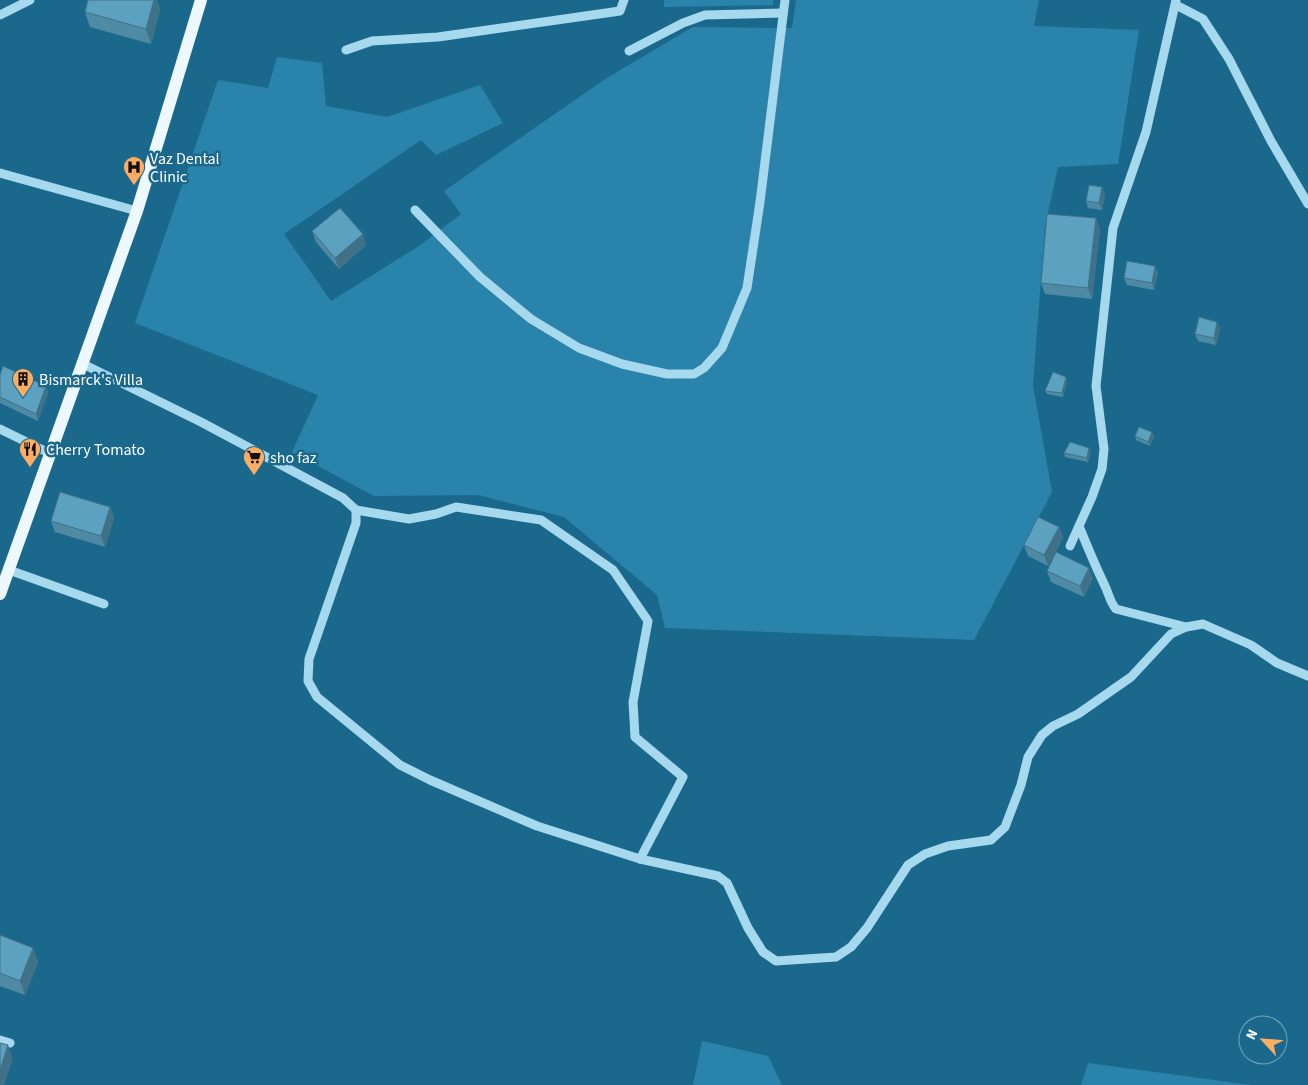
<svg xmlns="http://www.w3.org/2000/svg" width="1308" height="1085" font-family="'Source Sans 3',sans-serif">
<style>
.green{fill:#2a83aa}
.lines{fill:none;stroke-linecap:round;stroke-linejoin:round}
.minor{stroke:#a6d8ee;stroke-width:9}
.major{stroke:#edf9ff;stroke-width:12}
.wall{fill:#4f8aa5}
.shaded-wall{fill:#407186}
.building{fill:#5ca1c0;stroke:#407186}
.labels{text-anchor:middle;stroke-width:5;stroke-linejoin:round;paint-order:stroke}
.poi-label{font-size:16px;fill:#fff;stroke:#1a698d;text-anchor:start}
</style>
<rect width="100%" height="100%" fill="#1a698d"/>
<g class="green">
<path d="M664,0H773V5L664,7Z"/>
<path d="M796,0H1039L1034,26L1139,30L1118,164L1058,167L1045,226L1033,385L1052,492L974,640L665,628L657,595L564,517L478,495L374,496L292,452L318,395L135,323L218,80L268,88L277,57L322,63L326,106L387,117L480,85L503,123L436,155L421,140L284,234L331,301L419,246L461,214L444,191L605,79L693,27L792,28Z"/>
<path d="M702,1041L768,1056L782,1085H693Z"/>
<path d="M1088,1063L1251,1085H1081Z"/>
</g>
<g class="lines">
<g class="minor">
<path d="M1176,5L1203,19L1229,59L1271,141L1308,204"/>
<path d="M0,15L30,0"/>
<path d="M346,50L372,41L438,37L620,11L624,0"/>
<path d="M629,51L683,23L705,15L783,13"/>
<path d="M0,173L137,211"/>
<path d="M415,210L480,277L531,319L579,348L622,364L667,374H694L704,368L722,348L747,288L760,202L785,0"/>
<path d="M83,364L201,422L343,498L356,510V523L309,659L308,681L317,697L400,765L430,780L537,826L640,859L718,876L727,883L748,928L763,952L776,961L836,957L851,947L867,928L908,865L925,854L948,846L991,840L1005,827L1021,785L1028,757L1042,735L1053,726L1078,714L1131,677L1171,634L1186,627L1203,624L1251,645L1277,663L1308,676"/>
<path d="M0,429L51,454"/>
<path d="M356,510L409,519L436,514L456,507L541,520L613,570L648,621L633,702L635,737L683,777L640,859"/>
<path d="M1079,526C1087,546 1095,565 1104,584C1109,593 1109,601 1116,609L1186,627"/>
<path d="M1070,546L1092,497L1102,469L1104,449L1096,386L1113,228L1146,132L1176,0"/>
<path d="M9,570L104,604"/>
<path d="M0,1040L10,1043"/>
</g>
<path class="major" d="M0,594L137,211L201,0"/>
</g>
<g class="wall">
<path d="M88,0H157L160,10L151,44L90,27L85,12Z"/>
<path d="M1102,187L1105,195L1102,210L1088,208L1086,201Z"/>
<path d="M1100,229L1092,299L1045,294L1041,283Z"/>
<path d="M312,231L366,245L339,269L316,242Z"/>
<path d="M1155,266L1158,273L1154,290L1127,285L1124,278Z"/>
<path d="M1217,322L1220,329L1216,345L1198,341L1195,334Z"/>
<path d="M0,375L46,386L48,393L38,421L0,403Z"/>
<path d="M1067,380L1063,397L1047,394L1045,391Z"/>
<path d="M1135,436H1154L1150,446L1136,440Z"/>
<path d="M1091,452L1088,462L1065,457L1064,453Z"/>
<path d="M110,507L114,518L105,547L55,532L51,521Z"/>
<path d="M1059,527L1063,538L1048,566L1028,556L1024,545Z"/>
<path d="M1047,571L1093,578L1084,597L1051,582Z"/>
<path d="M0,935L33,948L38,962L25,995L0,986Z"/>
</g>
<g class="shaded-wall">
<path d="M154,0H157L160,10L151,44L146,29Z"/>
<path d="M1102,187L1105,195L1102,210L1099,203Z"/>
<path d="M1096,218L1100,229L1092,299L1088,288Z"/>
<path d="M363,234L366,245L339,269L335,258Z"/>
<path d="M1155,266L1158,273L1154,290L1152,283Z"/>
<path d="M1217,322L1220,329L1216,345L1214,338Z"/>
<path d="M1066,377L1067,380L1063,397L1062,393Z"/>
<path d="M46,386L48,393L38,421L36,414Z"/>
<path d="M1152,432L1154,436L1150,446L1148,442Z"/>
<path d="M1089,448L1091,452L1088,462L1087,458Z"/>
<path d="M110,507L114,518L105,547L101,536Z"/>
<path d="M1059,527L1063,538L1048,566L1044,555Z"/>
<path d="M1089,568L1093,578L1084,597L1080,586Z"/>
<path d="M33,948L38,962L25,995L20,981Z"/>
<path d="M8,1045L13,1059L4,1085H0V1070Z"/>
</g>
<g class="building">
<path d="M88,0H154L146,29L85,12Z"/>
<path d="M1089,185L1102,187L1099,203L1086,201Z"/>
<path d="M340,208L363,234L335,258L312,231Z"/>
<path d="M1047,214L1096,218L1088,288L1041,283Z"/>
<path d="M1127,261L1155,266L1152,283L1124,278Z"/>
<path d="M1199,317L1217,322L1214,338L1195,334Z"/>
<path d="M3,366L46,386L36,414L0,397V375Z"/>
<path d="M1053,372L1066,377L1062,393L1045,391Z"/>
<path d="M1139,427L1152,432L1148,442L1135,436Z"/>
<path d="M1070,442L1089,448L1087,458L1064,453Z"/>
<path d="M60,492L110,507L101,536L51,521Z"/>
<path d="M1038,517L1059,527L1044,555L1024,545Z"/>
<path d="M1056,552L1089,568L1080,586L1047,571Z"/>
<path d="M0,935L33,948L20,981L0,973Z"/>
<path d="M0,1043L8,1045L0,1070Z"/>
</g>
<defs>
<g id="hospital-pin" transform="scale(1.125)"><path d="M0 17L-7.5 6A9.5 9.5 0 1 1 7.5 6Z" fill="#ffac63" stroke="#1a698d"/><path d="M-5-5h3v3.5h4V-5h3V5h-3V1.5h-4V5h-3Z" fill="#111"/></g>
<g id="building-pin" transform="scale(1.125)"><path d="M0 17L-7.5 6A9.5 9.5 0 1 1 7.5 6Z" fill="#ffac63" stroke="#1a698d"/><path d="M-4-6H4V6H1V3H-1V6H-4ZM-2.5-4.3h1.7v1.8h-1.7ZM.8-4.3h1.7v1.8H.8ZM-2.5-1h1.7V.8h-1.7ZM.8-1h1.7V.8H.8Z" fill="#111"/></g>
<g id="restaurant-pin" transform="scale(1.125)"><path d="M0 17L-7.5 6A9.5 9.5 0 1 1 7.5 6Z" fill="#ffac63" stroke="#1a698d"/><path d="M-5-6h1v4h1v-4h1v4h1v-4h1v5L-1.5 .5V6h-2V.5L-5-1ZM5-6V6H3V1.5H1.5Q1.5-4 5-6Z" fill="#111"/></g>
<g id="supermarket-pin" transform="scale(1.125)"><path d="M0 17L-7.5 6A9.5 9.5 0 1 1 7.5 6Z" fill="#ffac63" stroke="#1a698d"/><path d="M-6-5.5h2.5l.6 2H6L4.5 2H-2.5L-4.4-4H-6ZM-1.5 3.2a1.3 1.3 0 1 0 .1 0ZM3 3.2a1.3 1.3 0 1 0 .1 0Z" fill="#111"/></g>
</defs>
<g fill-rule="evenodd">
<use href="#hospital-pin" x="134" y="167"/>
<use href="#building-pin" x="23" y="379"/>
<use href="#restaurant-pin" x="30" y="449"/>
<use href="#supermarket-pin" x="254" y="457"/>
</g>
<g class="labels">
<g class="poi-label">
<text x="150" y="164">Vaz Dental<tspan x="150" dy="18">Clinic</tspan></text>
<text x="39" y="385">Bismarck's Villa</text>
<text x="46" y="455">Cherry Tomato</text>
<text x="270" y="463">sho faz</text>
</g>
</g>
<g transform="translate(1263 1040) rotate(296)"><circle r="24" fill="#1a698d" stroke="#76a5bb"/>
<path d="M0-4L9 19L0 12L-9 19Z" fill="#ffac63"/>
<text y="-8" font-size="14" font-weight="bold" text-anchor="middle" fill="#ffffff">N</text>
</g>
</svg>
